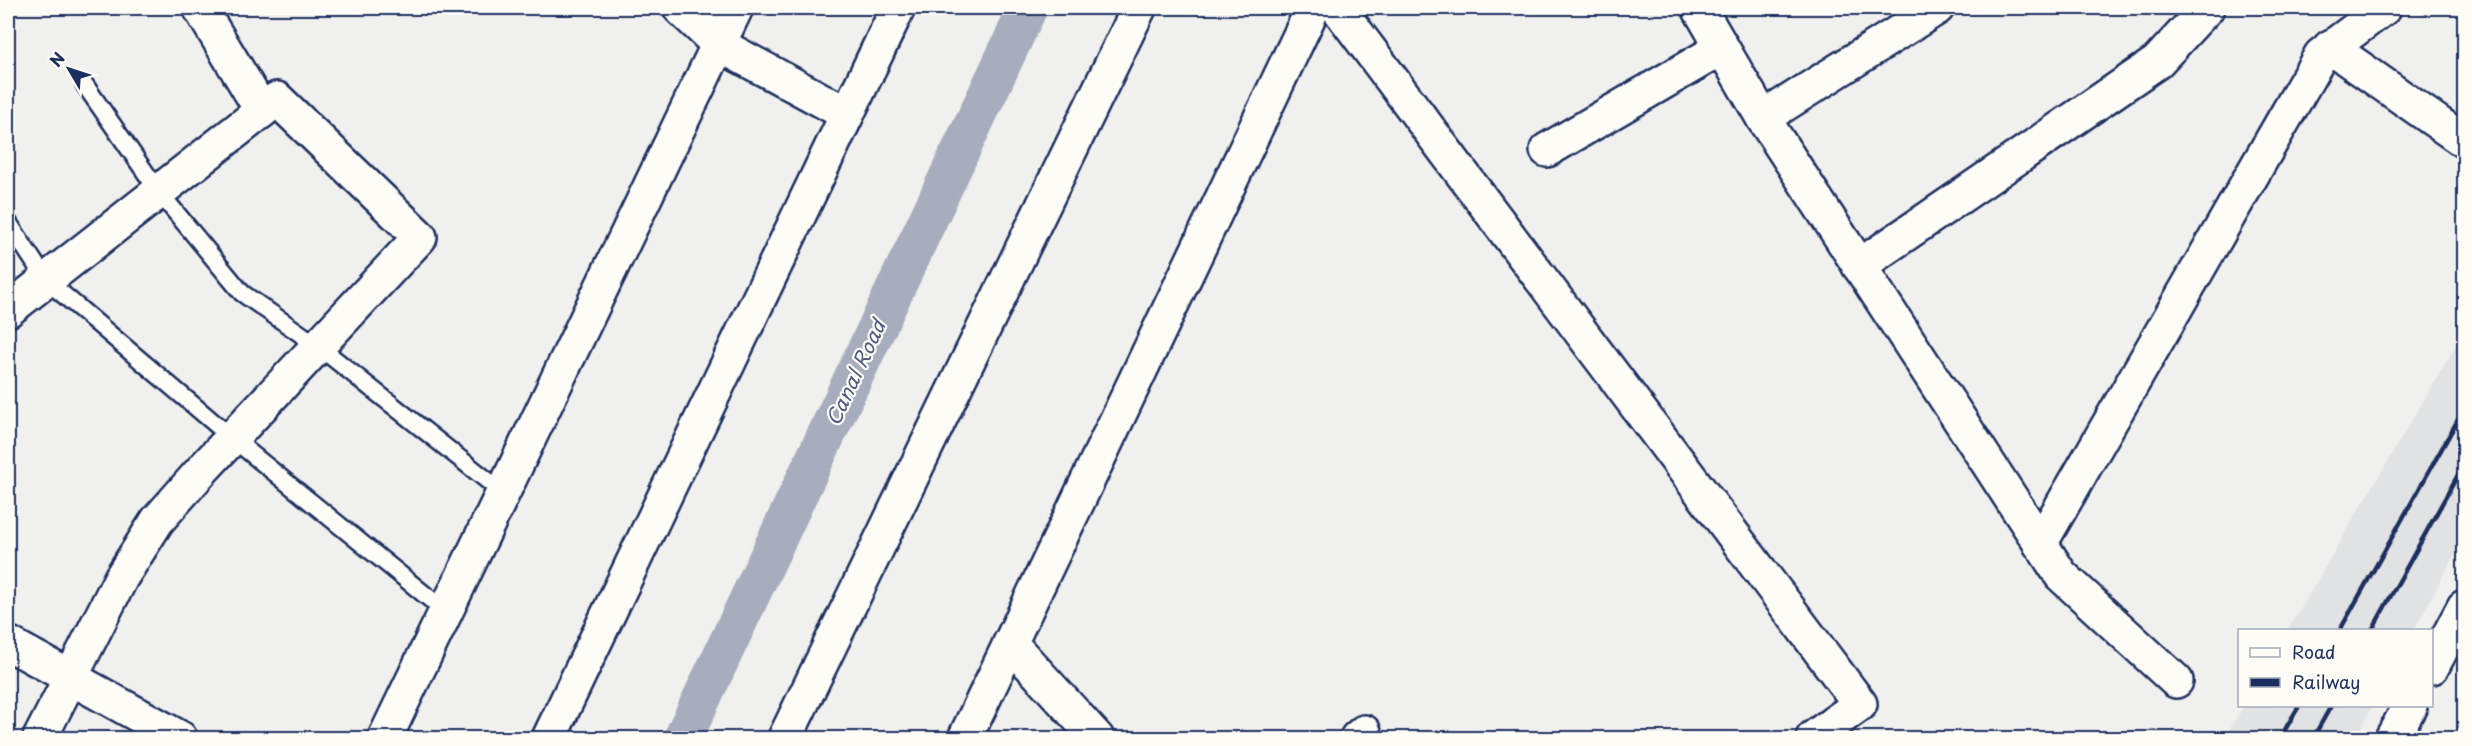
<svg xmlns="http://www.w3.org/2000/svg" width="2472" height="746" font-family="'Playpen Sans',sans-serif">
<style>
.built{fill:#e0e2e3}
.lines{fill:none;stroke-linecap:round;stroke-linejoin:round}
.canal{stroke:#a7adbd;stroke-width:39}
.service-casing{stroke:#1b2f5e;stroke-width:21}
.minor-casing{stroke:#1b2f5e;stroke-width:38}
.tertiary-casing{stroke:#1b2f5e;stroke-width:38}
.trunk-casing{stroke:#1b2f5e;stroke-width:38}
.service{stroke:#fdfcf7;stroke-width:16}
.minor{stroke:#fdfcf7;stroke-width:33}
.tertiary{stroke:#fdfcf7;stroke-width:33}
.trunk{stroke:#fdfcf7;stroke-width:33}
.rail{stroke:#1b2f5e;stroke-width:4.5}
.labels{text-anchor:middle;stroke-width:4.5;stroke-linejoin:round;paint-order:stroke}
.water-label{font-size:20px;font-style:italic;fill:#4c5b7f;stroke:#fdfcf7}
</style>
<rect width="100%" height="100%" fill="#f0f0ee"/>
<filter id="ink" filterUnits="userSpaceOnUse"><feTurbulence type="fractalNoise" baseFrequency=".0167" numOctaves="2"/><feDisplacementMap in="SourceGraphic" scale="12" xChannelSelector="R" yChannelSelector="G"/><feConvolveMatrix kernelMatrix="1 2 1 2 8 2 1 2 1" color-interpolation-filters="sRGB"/></filter>
<g filter="url(#ink)">
<g class="built">
<path d="M2464,332V537L2414,630H2288Z"/>
<path d="M2244,706H2373L2355,738H2224Z"/>
</g>
<g class="lines">
<path class="canal" d="M683,738L1028,8"/>
<g class="service-casing">
<g id="service">
<path d="M85,85L159,192L242,293L318,346L502,492"/>
<path d="M8,222L46,280L232,438L445,611"/>
</g>
</g>
<g class="minor-casing">
<g id="minor">
<path d="M200,8L262,111"/>
<path d="M1338,8L1860,704L1813,738"/>
<path d="M1699,8L1763,118L2061,575L2176,681"/>
<path d="M2330,47L2464,141"/>
<path d="M1763,118L1937,8"/>
<path d="M1547,150L1722,48"/>
<path d="M1859,266L2157,62L2207,8"/>
<path d="M8,310L277,99L420,237L203,469L157,521L121,578L40,738"/>
<path d="M2040,544L2321,55L2384,8"/>
<path d="M8,643L180,738"/>
<path d="M1010,643L1097,738"/>
<path d="M385,738L736,8"/>
<path d="M965,738L1313,8"/>
<path d="M1357,738L1364,732"/>
</g>
</g>
<g class="tertiary-casing">
<g id="tertiary">
<path d="M680,8L718,44L847,114"/>
<path d="M2432,667L2464,607"/>
<path d="M2392,738L2410,706"/>
</g>
</g>
<g class="trunk-casing">
<g id="trunk">
<path d="M549,738L898,8"/>
<path d="M785,738L1139,8"/>
</g>
</g>
<use href="#service" class="service"/>
<use href="#minor" class="minor"/>
<use href="#tertiary" class="tertiary"/>
<use href="#trunk" class="trunk"/>
<g class="rail">
<path d="M2340,630L2464,409"/>
<path d="M2372,630L2464,464"/>
<path d="M2280,738L2299,706"/>
<path d="M2313,738L2331,706"/>
</g>
</g>
</g>
<g class="labels">
<g class="water-label">
<text transform="translate(856 373) rotate(-65)" y="7">Canal Road</text>
</g>
</g>
<rect width="2472" height="746" fill="none" stroke="#fdfcf7" stroke-width="30"/>
<rect x="15" y="15" width="2442" height="716" fill="none" stroke="#1b2f5e" stroke-width="2" filter="url(#ink)"/>
<rect x="2238" y="629" width="195" height="78" fill="#fdfcf7" stroke="#a3aaba" stroke-width="1.5"/>
<rect x="2250" y="648" width="30" height="9" fill="#fdfcf7" stroke="#a3aaba" stroke-width="1.5"/>
<text x="2292" y="659" font-size="18" fill="#1b2f5e">Road</text>
<rect x="2250" y="678" width="30" height="9" fill="#1b2f5e" stroke="#a3aaba" stroke-width="1.5"/>
<text x="2292" y="689" font-size="18" fill="#1b2f5e">Railway</text>
<g transform="translate(69 69) rotate(309)" stroke="#fdfcf7" stroke-width="4.5" paint-order="stroke">
<path d="M0-4.5L10 22L0 15L-10 22Z" fill="#1b2f5e"/>
<text y="-9" font-size="16" font-weight="bold" text-anchor="middle" fill="#1b2f5e">N</text>
</g>
</svg>
